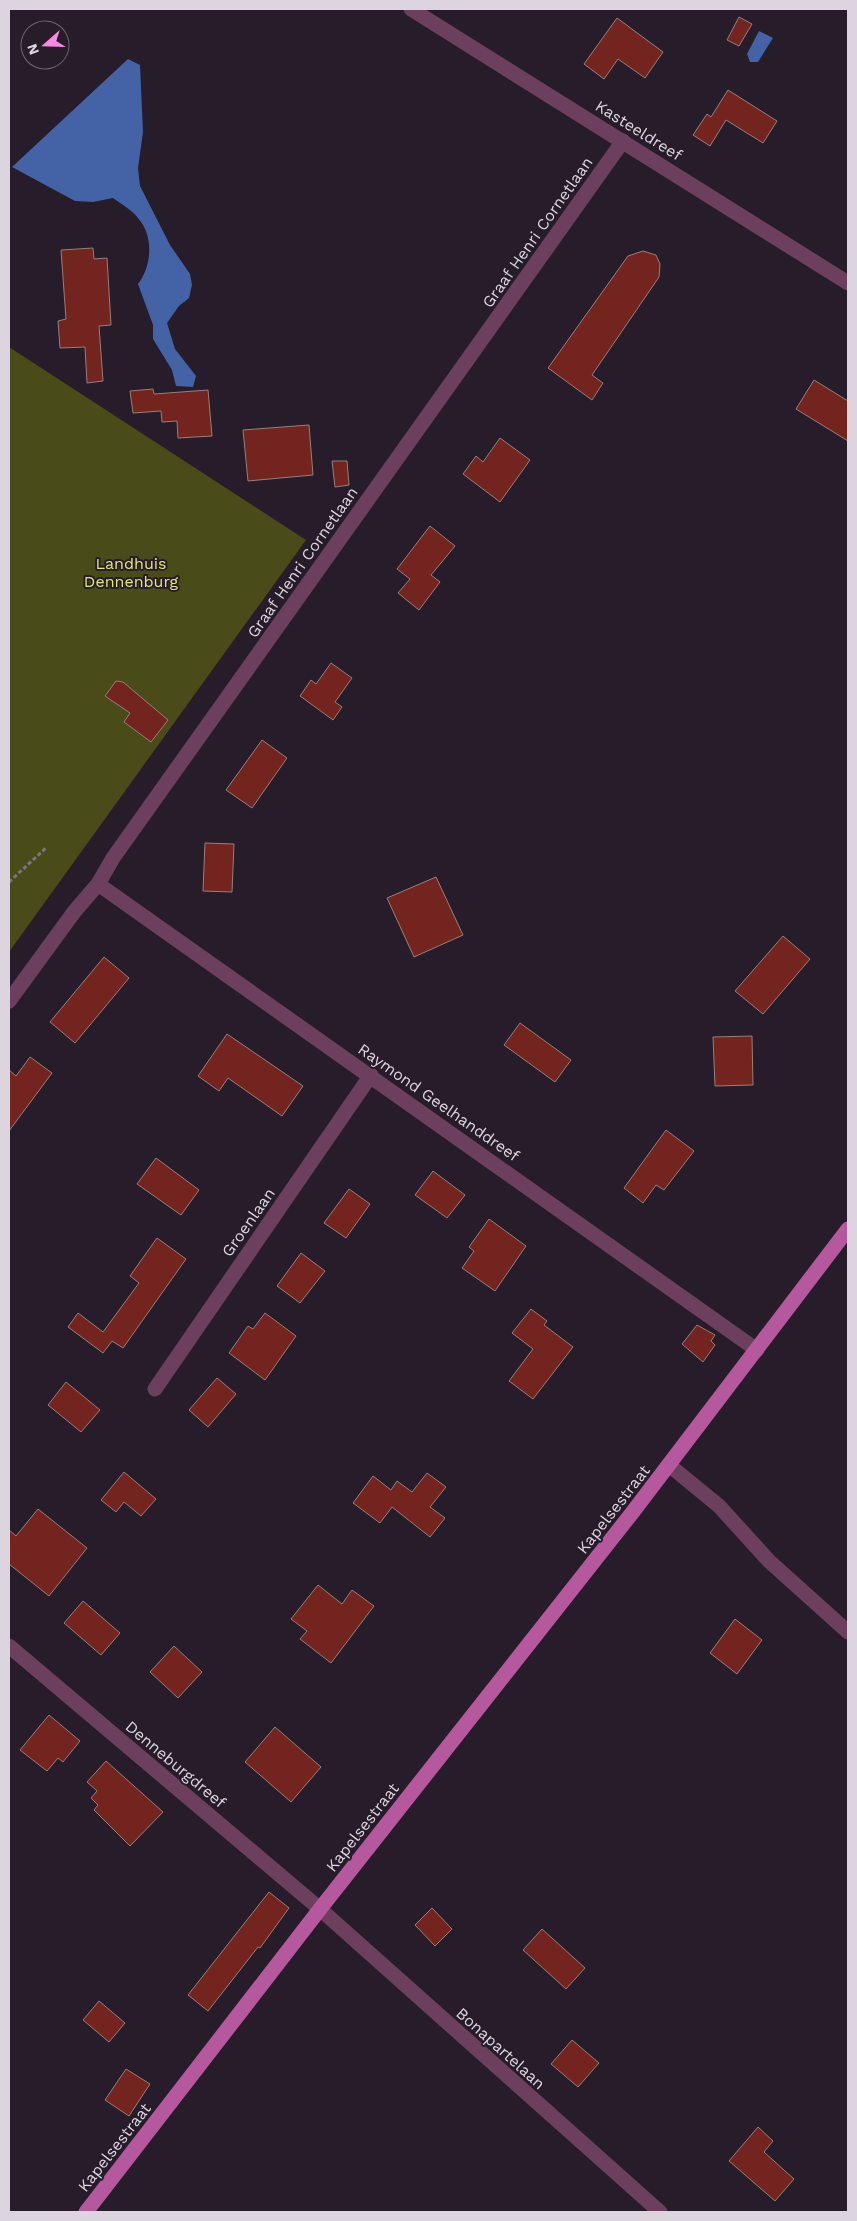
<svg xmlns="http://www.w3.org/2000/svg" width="857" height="2221" font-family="'Work Sans',sans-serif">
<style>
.green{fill:#494c19}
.water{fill:#4363a6}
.building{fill:#74241f;stroke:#987f7c}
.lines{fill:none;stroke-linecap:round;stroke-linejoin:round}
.path{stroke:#7d7581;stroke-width:3;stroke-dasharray:4 2.5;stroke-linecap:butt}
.street{stroke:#6c3f5f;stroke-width:15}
.primary{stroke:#b6589d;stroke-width:15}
.labels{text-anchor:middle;stroke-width:4;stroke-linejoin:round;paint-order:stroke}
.street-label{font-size:16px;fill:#dcd5df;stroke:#261c2a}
.park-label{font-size:16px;fill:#e1e871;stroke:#261c2a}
</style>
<rect width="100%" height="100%" fill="#261c2a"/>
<path class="green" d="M9,347L306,540L9,952Z"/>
<g class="water">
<path d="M759,31L773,38L758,62H750L747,54Z"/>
<path d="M128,59L140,65L143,132L138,168L140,186L170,245L190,274L192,285L189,298L179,306L167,323L175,349L196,376L193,387L176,386L172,370L153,339V325L138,284C152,266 154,236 138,218C132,210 121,204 113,198L93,202L75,201L12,167Z"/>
</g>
<g class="building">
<path d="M739,17L752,24L739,46L727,40Z"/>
<path d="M617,18L663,52L645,78L618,59L604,79L584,64Z"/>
<path d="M728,90L777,121L763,143L726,120L710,146L693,135L707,114L711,117Z"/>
<path d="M93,248L94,259L107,258L111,325L99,326L103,381L87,383L85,347L60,348L58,321L66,319L61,250Z"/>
<path d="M643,251L656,255L660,264L659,277L592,375L603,383L592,400L548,368L628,256Z"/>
<path d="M814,380L848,401V441L796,409Z"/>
<path d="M153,389L154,394L208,390L212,436L178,438L177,421L162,422L161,411L133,413L130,391Z"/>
<path d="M309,425L313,475L248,481L243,430Z"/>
<path d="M500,438L530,460L500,502L463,474L476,456L483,462Z"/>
<path d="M332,461H347L349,485L335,487Z"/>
<path d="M430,526L455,546L431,575L440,582L419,610L398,593L410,579L397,569Z"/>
<path d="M331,663L352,678L335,702L342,707L333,720L300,696L311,680L316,684Z"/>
<path d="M116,681L123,682L168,720L151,742L124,722L130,713L105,696Z"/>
<path d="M262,740L287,758L252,808L226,790Z"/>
<path d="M205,843L234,844L232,892L203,891Z"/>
<path d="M436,877L463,935L414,957L387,898Z"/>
<path d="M783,936L810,959L763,1014L735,991Z"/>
<path d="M104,957L129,978L75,1043L50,1022Z"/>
<path d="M520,1023L571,1060L555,1082L504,1045Z"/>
<path d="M227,1034L303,1086L282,1116L228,1078L219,1091L198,1076Z"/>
<path d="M752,1036L753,1085L715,1086L713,1037Z"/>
<path d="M30,1057L52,1073L9,1131V1070L16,1076Z"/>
<path d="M666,1130L694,1151L664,1190L656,1185L643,1203L624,1188Z"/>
<path d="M156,1158L199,1190L181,1215L137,1184Z"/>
<path d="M433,1171L465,1195L447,1218L415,1195Z"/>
<path d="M349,1189L370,1204L346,1238L324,1223Z"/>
<path d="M489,1219L526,1246L495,1291L462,1268L474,1251L469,1247Z"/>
<path d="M157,1238L186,1259L123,1348L112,1341L103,1353L68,1327L78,1313L103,1332L139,1283L130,1276Z"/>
<path d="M301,1253L325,1271L300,1303L277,1286Z"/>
<path d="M531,1309L547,1321L544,1325L573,1347L533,1399L509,1381L533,1349L512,1333Z"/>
<path d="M265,1313L296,1336L265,1380L229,1353L248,1326L253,1329Z"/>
<path d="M697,1325L715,1335L711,1341L715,1345L703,1362L682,1344Z"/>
<path d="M217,1378L236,1394L208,1427L189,1410Z"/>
<path d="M66,1382L100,1410L81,1432L48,1405Z"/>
<path d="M124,1472L156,1499L141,1516L124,1502L116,1512L101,1500Z"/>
<path d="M427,1473L446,1487L430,1507L445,1518L430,1537L392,1507L380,1523L353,1503L373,1476L391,1490L397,1481L412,1492Z"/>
<path d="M38,1509L87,1548L49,1596L9,1564V1530L16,1536Z"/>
<path d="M318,1585L342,1604L352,1590L374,1606L331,1663L300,1639L307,1631L291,1619Z"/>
<path d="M83,1601L120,1633L101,1655L64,1623Z"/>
<path d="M735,1619L762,1640L737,1674L710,1653Z"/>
<path d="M174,1646L202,1672L178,1698L150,1672Z"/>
<path d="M49,1715L80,1741L63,1762L58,1758L47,1771L20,1750Z"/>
<path d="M275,1727L321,1767L291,1802L245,1762Z"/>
<path d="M106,1761L163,1812L130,1846L94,1810L98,1805L91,1798L97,1791L87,1782Z"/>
<path d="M269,1892L289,1908L260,1948L258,1947L208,2011L188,1995Z"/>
<path d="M432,1908L452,1929L435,1946L415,1925Z"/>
<path d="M542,1929L585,1968L566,1989L523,1950Z"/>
<path d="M99,2001L125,2023L109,2042L83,2020Z"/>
<path d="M572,2040L599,2063L578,2087L551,2064Z"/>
<path d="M126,2069L150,2084L129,2116L105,2100Z"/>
<path d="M758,2127L773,2141L764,2152L794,2179L775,2201L729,2161Z"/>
</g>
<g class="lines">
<path class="path" d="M9,882L47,847"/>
<g class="street">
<path d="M411,9L848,283"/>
<path d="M98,884L757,1350"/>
<path d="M9,1001L74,912L98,884L113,858L623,141"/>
<path d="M155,1389L371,1075"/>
<path d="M669,1465L719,1506L769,1561L848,1632"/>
<path d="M9,1646L320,1909L660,2212"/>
</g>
<path class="primary" d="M86,2212L320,1909L632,1513L848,1229"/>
</g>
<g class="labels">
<g class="street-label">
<text transform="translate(639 130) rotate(32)" y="6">Kasteeldreef</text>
<text transform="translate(537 232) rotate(-55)" y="6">Graaf Henri Cornetlaan</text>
<text transform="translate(302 562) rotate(-55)" y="6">Graaf Henri Cornetlaan</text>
<text transform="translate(439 1102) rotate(35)" y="6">Raymond Geelhanddreef</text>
<text transform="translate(248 1222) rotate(-55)" y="6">Groenlaan</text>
<text transform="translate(613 1509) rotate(-52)" y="6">Kapelsestraat</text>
<text transform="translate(176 1764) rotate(40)" y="6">Denneburgdreef</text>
<text transform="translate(362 1827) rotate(-52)" y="6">Kapelsestraat</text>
<text transform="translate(501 2048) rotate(42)" y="6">Bonapartelaan</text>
<text transform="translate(114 2147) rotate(-52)" y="6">Kapelsestraat</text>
</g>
<g class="park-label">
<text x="131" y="569">Landhuis<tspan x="131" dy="18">Dennenburg</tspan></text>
</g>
</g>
<rect width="857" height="2221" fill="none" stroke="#dcd5df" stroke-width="20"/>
<g transform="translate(45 45) rotate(250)"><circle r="24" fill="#261c2a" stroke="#6f6672"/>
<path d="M0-4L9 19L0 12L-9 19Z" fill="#fb87e5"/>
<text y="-8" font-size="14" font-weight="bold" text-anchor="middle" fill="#dcd5df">N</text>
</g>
</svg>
